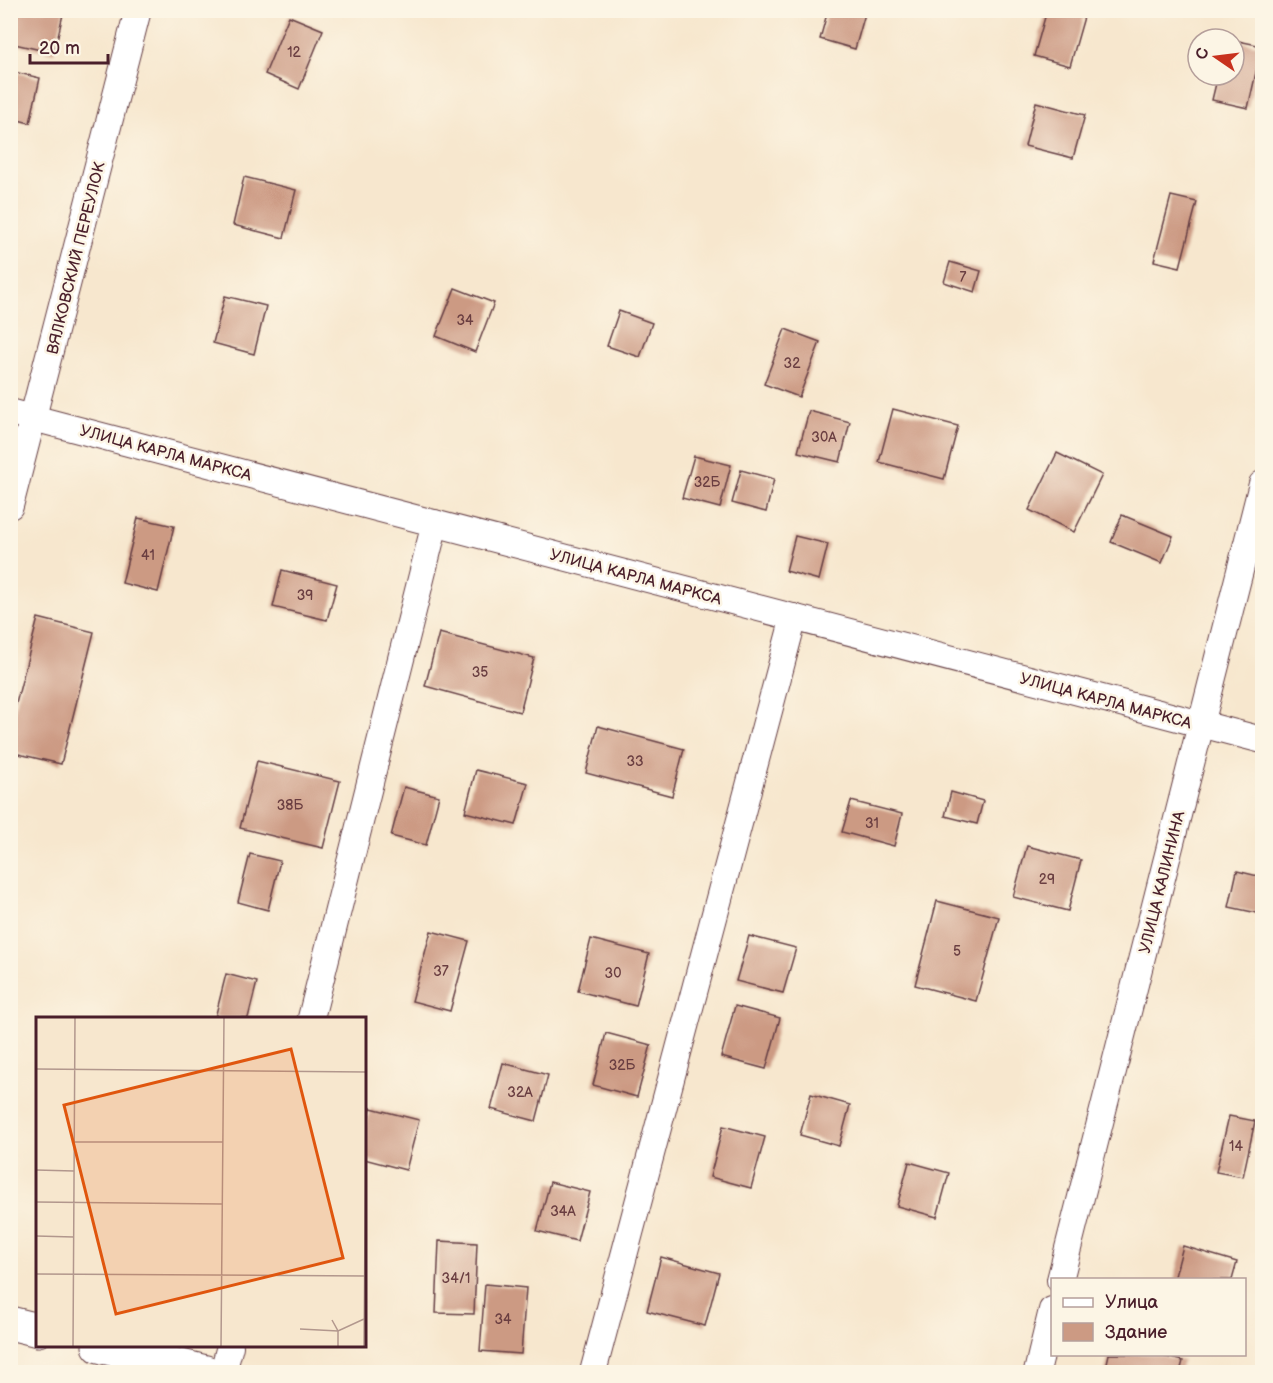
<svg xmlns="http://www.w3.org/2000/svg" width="1273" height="1383" font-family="'Balsamiq Sans',sans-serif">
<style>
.building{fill:#cc9a83}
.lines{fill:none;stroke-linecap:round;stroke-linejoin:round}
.minor-casing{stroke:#643d43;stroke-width:28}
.major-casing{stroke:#643d43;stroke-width:35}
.minor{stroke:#fff;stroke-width:26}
.major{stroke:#fff;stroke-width:33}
.labels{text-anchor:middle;stroke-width:5;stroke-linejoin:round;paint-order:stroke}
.number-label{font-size:14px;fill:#6a3e41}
.street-label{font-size:16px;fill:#4a1f2b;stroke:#fcf5e5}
.inset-road{fill:none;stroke:#b2978d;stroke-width:1.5}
.view{fill:#e0560e;fill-opacity:0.15;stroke:#e0560e;stroke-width:3}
.inset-edge{fill:none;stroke:#4a1f2b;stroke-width:3}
</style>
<rect width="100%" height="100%" fill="#fcf5e5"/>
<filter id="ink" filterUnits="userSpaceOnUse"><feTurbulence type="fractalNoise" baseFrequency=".0167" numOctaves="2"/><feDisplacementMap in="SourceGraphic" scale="12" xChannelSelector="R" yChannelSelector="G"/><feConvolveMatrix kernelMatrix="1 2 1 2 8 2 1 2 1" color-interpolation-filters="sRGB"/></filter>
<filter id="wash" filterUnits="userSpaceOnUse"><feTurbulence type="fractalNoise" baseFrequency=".008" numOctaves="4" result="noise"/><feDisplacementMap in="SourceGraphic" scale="24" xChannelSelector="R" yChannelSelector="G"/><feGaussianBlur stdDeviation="1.35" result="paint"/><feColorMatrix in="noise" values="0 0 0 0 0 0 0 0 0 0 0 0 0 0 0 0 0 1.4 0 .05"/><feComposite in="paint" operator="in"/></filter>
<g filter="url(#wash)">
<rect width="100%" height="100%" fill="#f7e7ce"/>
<g id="blocks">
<g class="building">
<path d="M10,10H64L54,53L10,43Z"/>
<path d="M828,10H866L855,49L820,39Z"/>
<path d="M1047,10H1086L1070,66L1034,56Z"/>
<path d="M289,16L323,30L299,89L265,74Z"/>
<path d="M1234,40L1262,46L1248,108L1212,100L1218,75H1234Z"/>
<path d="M10,71L40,78L30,123L10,118Z"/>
<path d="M1036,102L1085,115L1073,158L1025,146Z"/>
<path d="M244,177L296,190L284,238L233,225Z"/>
<path d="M1171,196L1197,202L1180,267L1154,261Z"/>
<path d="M950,262L981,271L975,292L944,282Z"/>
<path d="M455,288L494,303L475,352L436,336Z"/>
<path d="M225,296L266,306L254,354L213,343Z"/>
<path d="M619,311L652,323L640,357L607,346Z"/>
<path d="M785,329L820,342L799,397L764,384Z"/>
<path d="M893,409L958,426L944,479L879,462Z"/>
<path d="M809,411L850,422L840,462L798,452Z"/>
<path d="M1057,453L1102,475L1074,532L1029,510Z"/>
<path d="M694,456L731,465L720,508L682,498Z"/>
<path d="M741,470L774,479L766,512L732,503Z"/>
<path d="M1122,515L1173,536L1162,563L1111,542Z"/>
<path d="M138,518L174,526L158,592L122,583Z"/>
<path d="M795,536L828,544L819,580L786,571Z"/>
<path d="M282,570L337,584L327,620L273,607Z"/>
<path d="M38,618L94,632L61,764L10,752V727Z"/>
<path d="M439,633L534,658L520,712L425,686Z"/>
<path d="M598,726L684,749L672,796L586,773Z"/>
<path d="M257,761L340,781L323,848L240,828Z"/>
<path d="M476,770L528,783L516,825L465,812Z"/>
<path d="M404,787L439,796L426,845L391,836Z"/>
<path d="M951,792L983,801L977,824L945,816Z"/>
<path d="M851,801L902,814L894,846L842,832Z"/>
<path d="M1027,846L1081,860L1068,911L1013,897Z"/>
<path d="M250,854L280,861L268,910L238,902Z"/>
<path d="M1237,871L1262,877V914L1229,907Z"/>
<path d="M937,901L999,917L976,1001L915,985Z"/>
<path d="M431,931L469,941L450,1011L412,1001Z"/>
<path d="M749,936L796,948L783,993L736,981Z"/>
<path d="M591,939L649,954L636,1006L578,991Z"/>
<path d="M226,974L257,982L248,1018H215Z"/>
<path d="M735,1006L780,1018L766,1069L721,1057Z"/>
<path d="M606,1033L651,1045L637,1097L593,1085Z"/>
<path d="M503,1063L548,1075L536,1121L491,1109Z"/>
<path d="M811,1094L850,1105L839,1146L800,1135Z"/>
<path d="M371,1108L419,1120L406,1170L364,1159V1131Z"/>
<path d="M1229,1116L1255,1121L1243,1177L1216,1172Z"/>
<path d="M723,1126L765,1137L751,1188L710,1177Z"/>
<path d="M909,1162L949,1173L937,1217L897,1206Z"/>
<path d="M550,1182L590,1192L577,1241L537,1231Z"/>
<path d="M439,1241L477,1243L474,1314L436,1313Z"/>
<path d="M1183,1246L1237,1262L1232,1280H1174Z"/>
<path d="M661,1257L719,1273L705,1326L647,1311Z"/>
<path d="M485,1284L526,1288L521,1354L480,1351Z"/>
<path d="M1109,1354H1154L1183,1361L1180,1372H1105Z"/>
</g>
</g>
</g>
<g filter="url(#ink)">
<use href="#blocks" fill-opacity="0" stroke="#643d43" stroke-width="1.5"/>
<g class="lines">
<g class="minor-casing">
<g id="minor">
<path d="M10,412L1262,740"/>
<path d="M10,506L138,10"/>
<path d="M311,1018L435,523"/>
<path d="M1060,1280L1262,484"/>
<path d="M223,1372L230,1346"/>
<path d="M593,1372L794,617"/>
<path d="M1037,1372L1052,1310"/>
</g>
</g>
<g class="major-casing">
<g id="major">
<path d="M10,1323L38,1330"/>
<path d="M99,1346L206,1372"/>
</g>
</g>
<use href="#minor" class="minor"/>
<use href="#major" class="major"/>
</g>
</g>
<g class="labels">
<g class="number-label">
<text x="294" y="57">12</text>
<text x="963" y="282">7</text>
<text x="465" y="325">34</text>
<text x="792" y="368">32</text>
<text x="824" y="442">30А</text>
<text x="707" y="487">32Б</text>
<text x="148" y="560">41</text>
<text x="305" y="600">39</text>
<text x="480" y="677">35</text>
<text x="635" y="766">33</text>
<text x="290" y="810">38Б</text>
<text x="872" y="828">31</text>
<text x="1047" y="884">29</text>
<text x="957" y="956">5</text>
<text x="441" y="976">37</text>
<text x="613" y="978">30</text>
<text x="622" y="1070">32Б</text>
<text x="520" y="1097">32А</text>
<text x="1236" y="1151">14</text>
<text x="563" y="1216">34А</text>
<text x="456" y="1283">34/1</text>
<text x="503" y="1324">34</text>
</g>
<g class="street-label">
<text transform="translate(75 258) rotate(-76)" y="6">ВЯЛКОВСКИЙ ПЕРЕУЛОК</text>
<text transform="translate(166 452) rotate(15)" y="6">УЛИЦА КАРЛА МАРКСА</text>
<text transform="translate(636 576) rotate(15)" y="6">УЛИЦА КАРЛА МАРКСА</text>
<text transform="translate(1106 700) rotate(15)" y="6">УЛИЦА КАРЛА МАРКСА</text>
<text transform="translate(1161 882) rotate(-76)" y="6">УЛИЦА КАЛИНИНА</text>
</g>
</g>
<g transform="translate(36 1017)">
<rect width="330" height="330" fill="#f7e7ce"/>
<path class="inset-road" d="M0,52L330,55M38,125H187M0,153L38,154M0,185L186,187M0,219L38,220M0,257L330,259M296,303L302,314V330M264,312L302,314L328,302M37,330L39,0M185,330L188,0M328,330L330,82"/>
<path class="view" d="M255,32L307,241L80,297L28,88Z"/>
<rect width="330" height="330" class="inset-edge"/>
</g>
<rect width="1273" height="1383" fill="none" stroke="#fcf5e5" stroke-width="36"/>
<rect x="1051" y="1278" width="195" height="78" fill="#fcf5e5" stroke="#b59f9b" stroke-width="1.5"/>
<rect x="1063" y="1298" width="30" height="9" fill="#ffffff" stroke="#b59f9b" stroke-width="1.5"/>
<text x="1105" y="1308" font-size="18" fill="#4a1f2b">Улица</text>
<rect x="1063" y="1323" width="30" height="18" fill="#cc9a83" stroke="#b59f9b" stroke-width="1.5"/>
<text x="1105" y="1338" font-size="18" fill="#4a1f2b">Здание</text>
<g transform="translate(1216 57) rotate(284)"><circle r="28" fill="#fcf5e5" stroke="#b59f9b" stroke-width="1.5"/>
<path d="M0-4.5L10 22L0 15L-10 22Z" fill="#c8321e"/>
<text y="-9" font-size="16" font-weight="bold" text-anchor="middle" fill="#4a1f2b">С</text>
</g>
<path d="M30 54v9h78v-9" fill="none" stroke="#4a1f2b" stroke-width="3"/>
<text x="39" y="54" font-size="18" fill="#4a1f2b" stroke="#fcf5e5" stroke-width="4.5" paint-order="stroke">20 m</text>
</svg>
